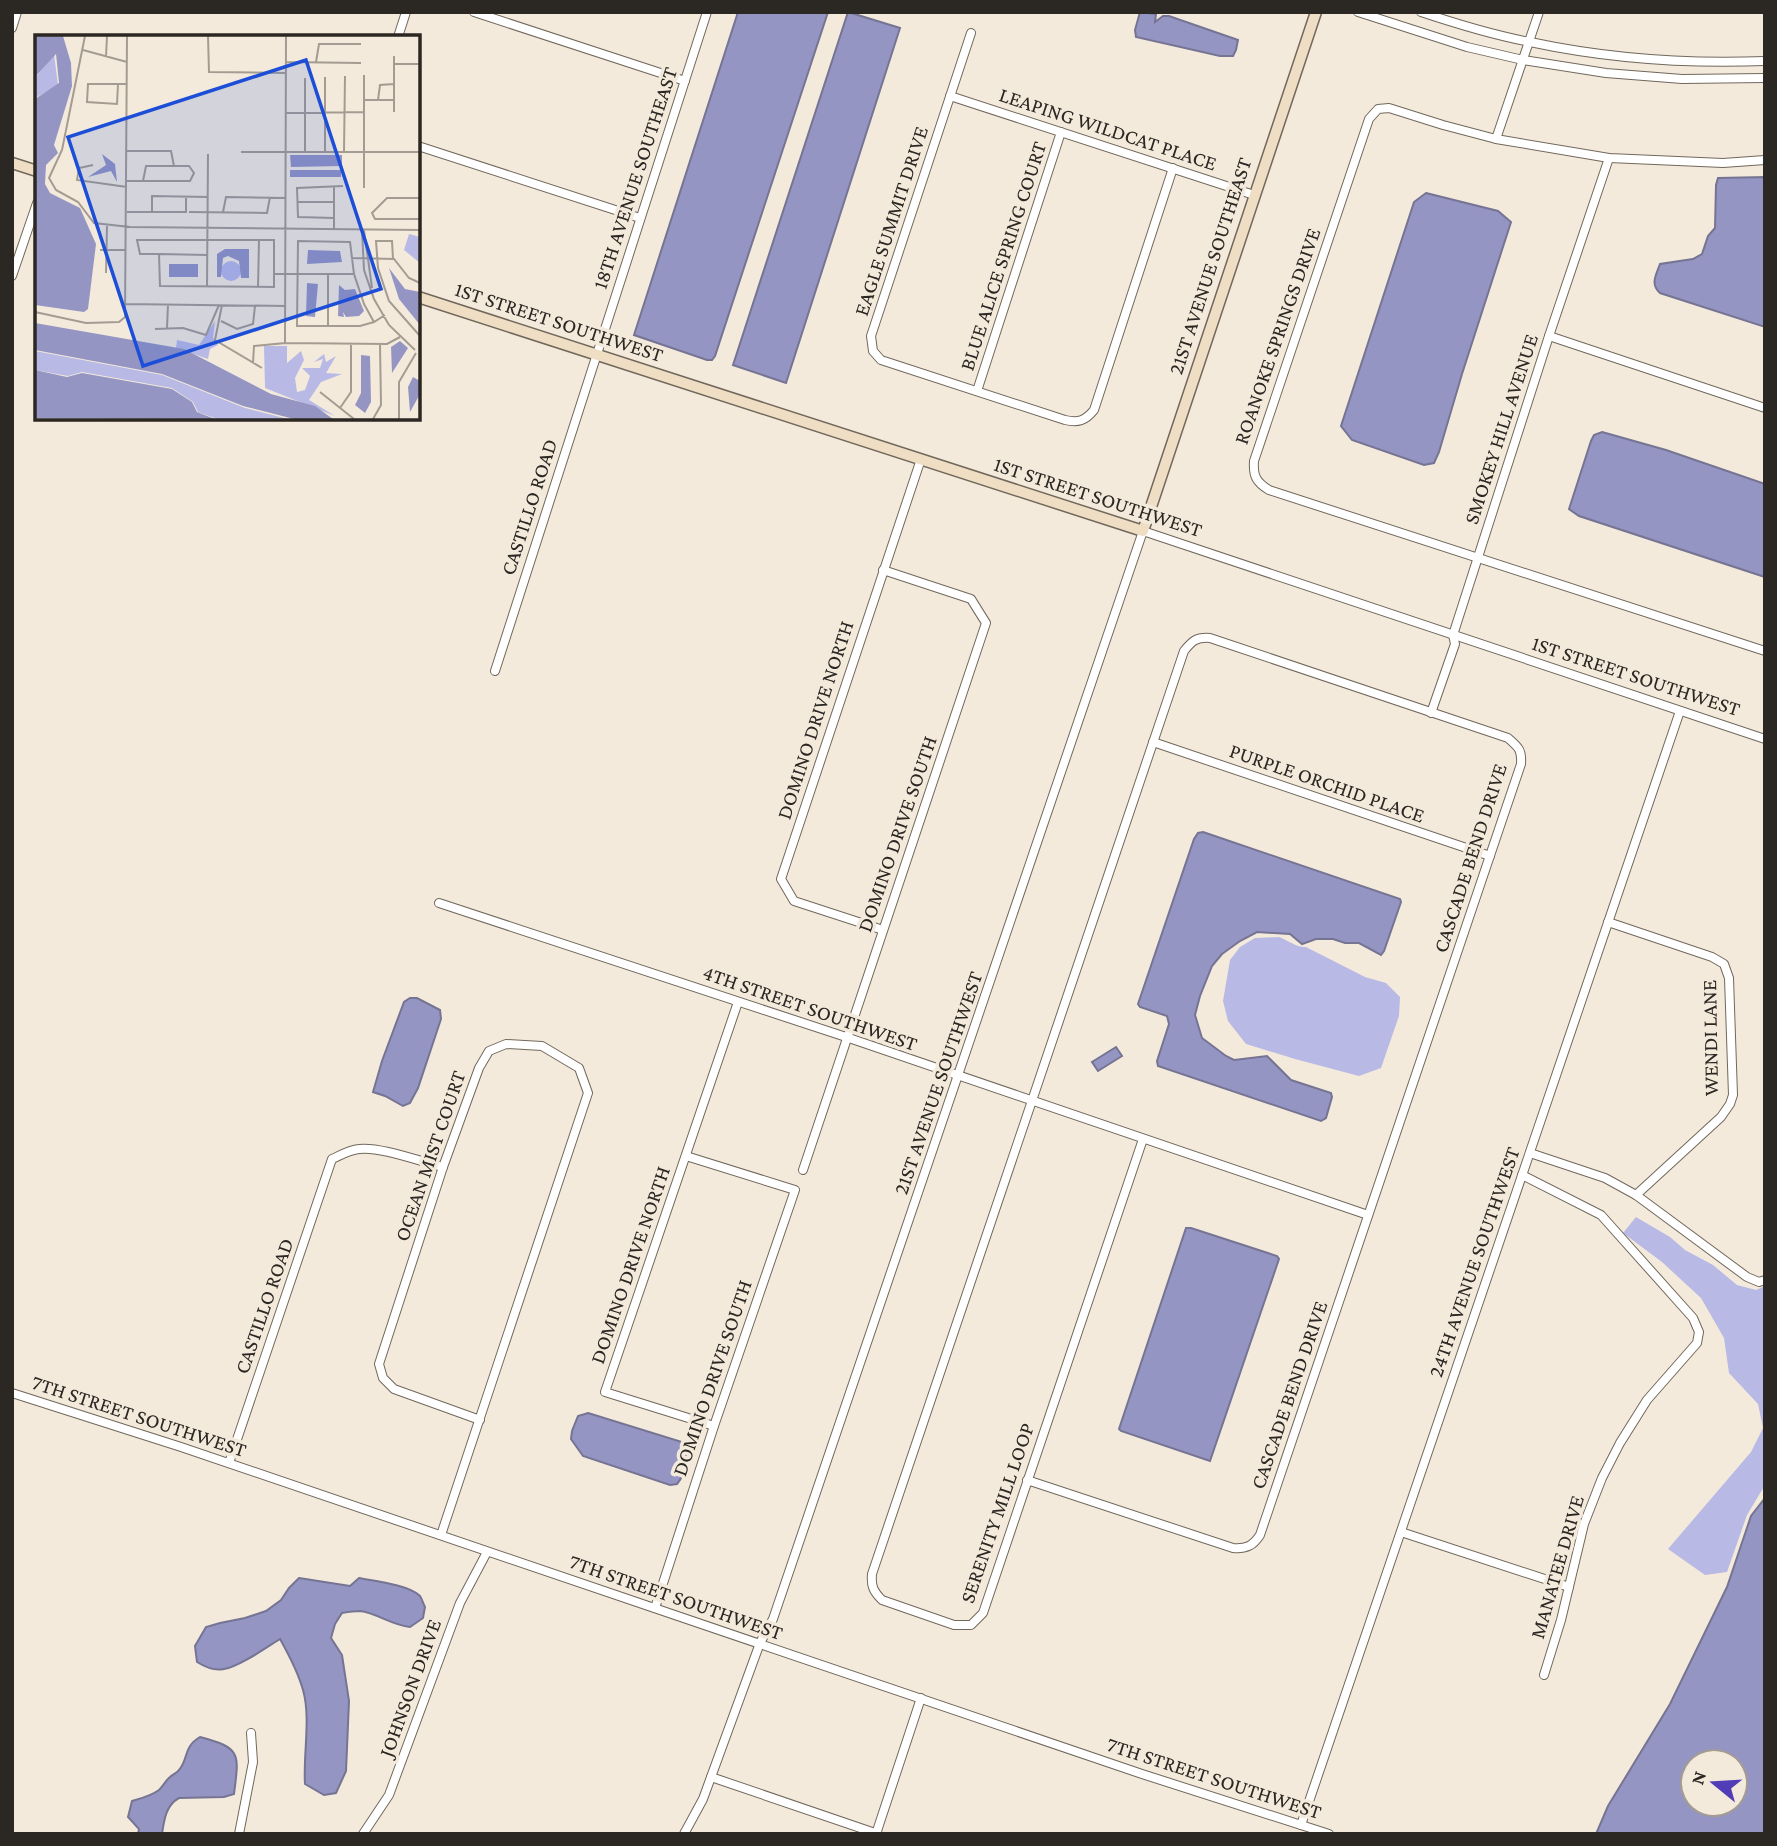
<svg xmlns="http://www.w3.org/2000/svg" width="1777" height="1846" font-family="'Crimson Pro',serif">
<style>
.green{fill:#b8b9e5}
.water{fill:#9595c3;stroke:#757493;stroke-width:2;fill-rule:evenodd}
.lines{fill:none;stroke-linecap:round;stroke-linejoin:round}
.street-casing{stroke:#71685c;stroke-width:10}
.secondary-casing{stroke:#71685c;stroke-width:13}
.street{stroke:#fff;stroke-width:8}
.secondary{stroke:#efdec4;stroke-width:10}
.labels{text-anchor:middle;stroke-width:7;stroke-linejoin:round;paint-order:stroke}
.street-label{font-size:21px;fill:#2b2722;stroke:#f4eadc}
.inset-road{fill:none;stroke:#a49c92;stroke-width:2}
.view{fill:#1d4ed8;fill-opacity:0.15;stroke:#1d4ed8;stroke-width:3.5}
.inset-edge{fill:none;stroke:#2b2722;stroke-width:3.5}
</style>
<rect width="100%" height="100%" fill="#f4eadc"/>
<g class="green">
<path d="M1279,937C1287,940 1298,948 1306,947L1365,977L1386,983L1400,997L1399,1016L1381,1068L1359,1076L1295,1059L1246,1044L1228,1021L1223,1001L1230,960L1240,947L1255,938Z"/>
<path d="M1636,1217L1670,1237L1685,1250L1713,1265L1737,1285L1756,1290L1765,1286V1485L1747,1515L1727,1572L1705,1575L1668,1549L1751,1452L1763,1428L1758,1404L1729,1373L1724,1338L1701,1298L1662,1262L1623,1233Z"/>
</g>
<g class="water">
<path d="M738,12H828L715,356L712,360H707L634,335Z"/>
<path d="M848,12L900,28L786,383L733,365Z"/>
<path d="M1140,12L1156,14L1155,22L1163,16H1169L1238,40L1236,50L1233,56H1220L1136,37L1135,30Z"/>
<path d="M1765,177V327L1660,293C1650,284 1656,275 1660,264L1693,259L1702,254L1708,236L1715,228L1716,185L1718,178Z"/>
<path d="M1426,193L1498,211L1511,222L1462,374L1439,452L1434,463L1424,465L1352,440L1341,426L1414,202Z"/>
<path d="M1602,432L1666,450L1765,484V577L1579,516L1569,509L1591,441L1594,435Z"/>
<path d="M1203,832L1400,899L1401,902L1384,951L1381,955L1359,943H1345L1333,939H1316L1302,944L1290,934L1257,932L1240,941L1222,954L1212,966L1200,996L1195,1015L1202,1038L1226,1056L1234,1060L1267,1056L1291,1080L1331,1093L1332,1097L1326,1118L1321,1121L1158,1066L1157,1061L1169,1024L1167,1016L1140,1007L1138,1004L1194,839L1198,833Z"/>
<path d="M410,998H417L440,1010L441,1019L418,1088L410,1103L403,1106L385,1096L373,1092L382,1061L404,1002Z"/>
<path d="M1116,1047L1122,1056L1098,1071L1092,1062Z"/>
<path d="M1186,1228H1191L1277,1256L1279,1259L1210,1461L1121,1431L1119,1429Z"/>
<path d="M588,1413L682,1442C689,1455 687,1472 677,1484L670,1485L583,1456L571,1439L572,1431L578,1416Z"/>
<path d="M1765,1498V1834H1596L1608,1806L1670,1704L1727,1587L1751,1516ZM1693,1762H1735V1804H1693Z"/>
<path d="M299,1578L350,1586L359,1578C374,1581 409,1585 420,1596C422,1599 423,1603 425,1607L423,1618L410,1627C391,1625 377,1613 360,1611C354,1611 348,1612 342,1613L335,1624L331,1638L342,1655L349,1701L346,1771L336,1793L324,1795L305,1784C303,1756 311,1717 303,1690C298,1672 289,1655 280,1639C267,1647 239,1667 224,1669C215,1671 205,1667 197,1662L195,1646L206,1627L220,1623L245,1618L266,1611L281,1600L289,1588Z"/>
<path d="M200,1737C242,1748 239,1754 234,1794L224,1797L179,1798C166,1805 164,1820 162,1834H138L139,1829L128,1817L132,1801C142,1798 151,1796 159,1790C163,1786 166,1780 170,1777C173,1774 177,1773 179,1770C189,1758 183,1747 200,1737Z"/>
</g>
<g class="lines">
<g class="street-casing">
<g id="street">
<path d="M474,12L685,81"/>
<path d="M1358,12L1467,47L1523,60L1606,73L1682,79L1765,78"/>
<path d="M1421,12C1457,24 1493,35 1530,42C1605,58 1688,64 1765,61"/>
<path d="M12,28L17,12"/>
<path d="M971,33L871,336L873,351L881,360L1065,420C1078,423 1085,421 1094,410L1173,168"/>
<path d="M398,37L406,12"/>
<path d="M950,96L1254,195"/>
<path d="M1496,139L1539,12"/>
<path d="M418,146L640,218"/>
<path d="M1765,160L1723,163L1609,158L1496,139L1443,125L1389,108L1378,109L1369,119L1254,461C1253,476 1256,482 1269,490L1765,651"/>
<path d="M12,276L37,203"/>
<path d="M1549,336L1765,408"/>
<path d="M977,391L1061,132"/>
<path d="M495,671L707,12"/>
<path d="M1431,713L1455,644L1453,635L1549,336L1609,158"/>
<path d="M1153,742L1490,856"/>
<path d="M439,903L846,1037L1368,1215"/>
<path d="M1608,922L1712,957L1724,964L1729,978L1733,1095L1730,1104L1721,1117L1636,1195"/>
<path d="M883,930L794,901L781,879L921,459"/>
<path d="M1530,1153L1605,1178L1636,1195L1747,1277L1759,1282L1765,1280"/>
<path d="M803,1170L986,623L971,599L883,570"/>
<path d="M1522,1175L1601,1215L1693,1318L1699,1332L1697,1343L1647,1400L1620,1443L1602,1478L1584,1524L1561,1620L1544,1675"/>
<path d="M12,1393L181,1447L1142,1774L1329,1834"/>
<path d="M714,1426L605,1392L738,1002"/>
<path d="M229,1463L332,1159C341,1155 349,1150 359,1149C379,1146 422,1162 443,1167"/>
<path d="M1027,1480L1233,1548C1246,1549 1253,1546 1260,1535L1521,764C1522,749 1518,747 1508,738L1210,638C1196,637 1192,641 1184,651L872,1574C871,1586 873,1591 882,1600L954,1625H971L983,1613L1143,1139"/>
<path d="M1401,1532L1569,1587"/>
<path d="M441,1535L588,1093L579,1068L542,1046L506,1044L489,1051L479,1068L443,1167L379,1364L383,1378L394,1389L480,1420"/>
<path d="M655,1608L714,1426L795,1190L686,1156"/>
<path d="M711,1777L878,1834"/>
<path d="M1301,1825L1680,711"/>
<path d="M239,1834L253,1762L251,1733"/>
<path d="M363,1834L389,1795L460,1603L487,1552"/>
<path d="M684,1834L703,1799L760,1643L773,1619L1143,531L1765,739"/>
<path d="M876,1834L921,1698"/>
</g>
</g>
<g class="secondary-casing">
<g id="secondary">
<path d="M12,163L37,171"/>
<path d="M418,297L1143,531L1316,12"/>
</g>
</g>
<use href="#street" class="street"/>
<use href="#secondary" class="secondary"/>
</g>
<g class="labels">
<g class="street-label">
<text transform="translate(1108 129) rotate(18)" y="7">LEAPING WILDCAT PLACE</text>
<text transform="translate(635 178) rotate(-72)" y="7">18TH AVENUE SOUTHEAST</text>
<text transform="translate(891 221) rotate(-72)" y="7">EAGLE SUMMIT DRIVE</text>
<text transform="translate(1003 256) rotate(-72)" y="7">BLUE ALICE SPRING COURT</text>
<text transform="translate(1210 266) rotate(-72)" y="7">21ST AVENUE SOUTHEAST</text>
<text transform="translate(559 322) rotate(18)" y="7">1ST STREET SOUTHWEST</text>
<text transform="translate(1277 336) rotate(-71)" y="7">ROANOKE SPRINGS DRIVE</text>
<text transform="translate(1501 429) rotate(-72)" y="7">SMOKEY HILL AVENUE</text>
<text transform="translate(1098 497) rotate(18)" y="7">1ST STREET SOUTHWEST</text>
<text transform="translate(529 507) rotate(-72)" y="7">CASTILLO ROAD</text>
<text transform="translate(1636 676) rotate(18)" y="7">1ST STREET SOUTHWEST</text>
<text transform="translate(815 720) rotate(-72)" y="7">DOMINO DRIVE NORTH</text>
<text transform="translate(1327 783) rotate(19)" y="7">PURPLE ORCHID PLACE</text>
<text transform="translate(897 834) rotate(-71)" y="7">DOMINO DRIVE SOUTH</text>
<text transform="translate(1470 858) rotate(-72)" y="7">CASCADE BEND DRIVE</text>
<text transform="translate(810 1008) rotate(19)" y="7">4TH STREET SOUTHWEST</text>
<text transform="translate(1710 1038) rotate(-91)" y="7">WENDI LANE</text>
<text transform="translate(938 1083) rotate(-71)" y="7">21ST AVENUE SOUTHWEST</text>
<text transform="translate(430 1156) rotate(-71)" y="7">OCEAN MIST COURT</text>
<text transform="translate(1474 1262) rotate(-71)" y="7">24TH AVENUE SOUTHWEST</text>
<text transform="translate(630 1265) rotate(-71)" y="7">DOMINO DRIVE NORTH</text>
<text transform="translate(264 1306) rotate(-71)" y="7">CASTILLO ROAD</text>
<text transform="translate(712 1378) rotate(-71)" y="7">DOMINO DRIVE SOUTH</text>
<text transform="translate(1289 1395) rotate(-71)" y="7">CASCADE BEND DRIVE</text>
<text transform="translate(139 1416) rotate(18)" y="7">7TH STREET SOUTHWEST</text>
<text transform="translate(997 1513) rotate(-71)" y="7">SERENITY MILL LOOP</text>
<text transform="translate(1557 1567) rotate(-74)" y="7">MANATEE DRIVE</text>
<text transform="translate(676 1597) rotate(19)" y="7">7TH STREET SOUTHWEST</text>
<text transform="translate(410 1688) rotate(-70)" y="7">JOHNSON DRIVE</text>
<text transform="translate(1214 1778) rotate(18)" y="7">7TH STREET SOUTHWEST</text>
</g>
</g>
<g transform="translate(35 35)">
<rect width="385" height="385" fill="#f4eadc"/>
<path d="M19,19L23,50L0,63V43ZM374,199L385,202V228L369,215ZM186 236a10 10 0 1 1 20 0a10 10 0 1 1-20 0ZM180,286L178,303L183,310L175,314L173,324L141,313L142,305L164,310ZM229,311H252V328L266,316L269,325L260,343L262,357L270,355L275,341L267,333H285L288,324L279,327L289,319L291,327L301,321L291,338L307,339L286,347L274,365L300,381L230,353ZM0,316L127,340L210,373L253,384H182L163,377L158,367L137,353L47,337L33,341L0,335Z" fill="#b8b9e5"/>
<path d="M0,1H28L36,28L37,51L19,110L23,118L11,130L10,149L15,158L45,173L61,209L53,274L49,277L0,270V64L24,48L21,19L0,42ZM67,119L80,129L82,147L76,136L53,142L71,130ZM255,120H307V131L256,132ZM255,135H306V142H255ZM190,214H214V243H206L204,226L193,221L188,223L186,242H182V219ZM273,215L305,216L307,227L272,229ZM134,229H163V242H134ZM354,233L370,254L385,257V290L364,264ZM272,248L283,249L280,282L271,281ZM304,250L310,255L320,254L329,276L324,281L311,282L308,277L309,282L303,281ZM0,288L149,314L236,359L280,371L298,384H259L208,371L127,339L0,315ZM365,306L373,313L357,338L356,312ZM326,320L335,321L336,367L330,378L320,370L326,358ZM0,335L32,342L47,338L137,354L157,367L162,377L180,384L0,383ZM378,342L385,346V359L375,377L373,352Z" fill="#9595c3"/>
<path class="inset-road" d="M50,1L27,115L14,143L21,155L43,167L59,188L95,192L385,195M173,1L174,37L251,38M48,15L92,27M359,21V77M71,22L72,1M251,27L326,28M281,27L284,9H326M359,29H385M83,49L82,69L52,67L53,49H92M329,65H359M343,65L345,50L359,49M251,78L329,77M92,116H136L139,131M270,116V43M290,116V42M309,116L310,41M206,117H385M58,130L44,133L42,145L92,152M92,146H155L159,138L154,131H111L108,146M299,151V195M329,153V40M385,163H352L337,178L340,184H385M262,167H298M117,176V161L173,162M92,177H151V162M154,177L232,178L235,162M188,177L191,162L251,163M299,183L263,182L262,153L308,151M327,195L329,235L339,264L354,290L380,315M329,195L337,253M65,215H91M124,219L125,251L239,252V205H102L105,219H124L172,220M316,223L359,224L374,243L385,248M358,224L357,206H341L343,233L354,266L385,301M71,238L72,191M240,239H318M172,252L173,119M223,253L224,205M91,269L250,271M187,270L180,305L227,333M0,277L51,288L84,287L90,282L92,1M186,286L202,294L218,289L220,271M339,287L325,291H262L263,206L315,207L319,239L329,269L339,287L350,280M293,292V238M132,293L133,269M120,294L148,293L171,300L184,270M250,308L352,309L365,302M218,328L219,311L250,308L251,1M285,357L319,384M305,373L316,357V309M338,384L346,370L345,309M364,384V347L381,318"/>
<path class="view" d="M271,25L346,254L108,331L33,102Z"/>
<rect width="385" height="385" class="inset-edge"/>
</g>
<rect width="1777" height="1846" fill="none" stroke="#2b2722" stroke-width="28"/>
<g transform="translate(1714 1783) rotate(288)"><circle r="33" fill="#f4eadc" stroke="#a49c92" stroke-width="2"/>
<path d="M0-5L12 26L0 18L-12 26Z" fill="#513eb6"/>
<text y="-10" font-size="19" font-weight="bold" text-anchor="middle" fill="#2b2722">N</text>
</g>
</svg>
